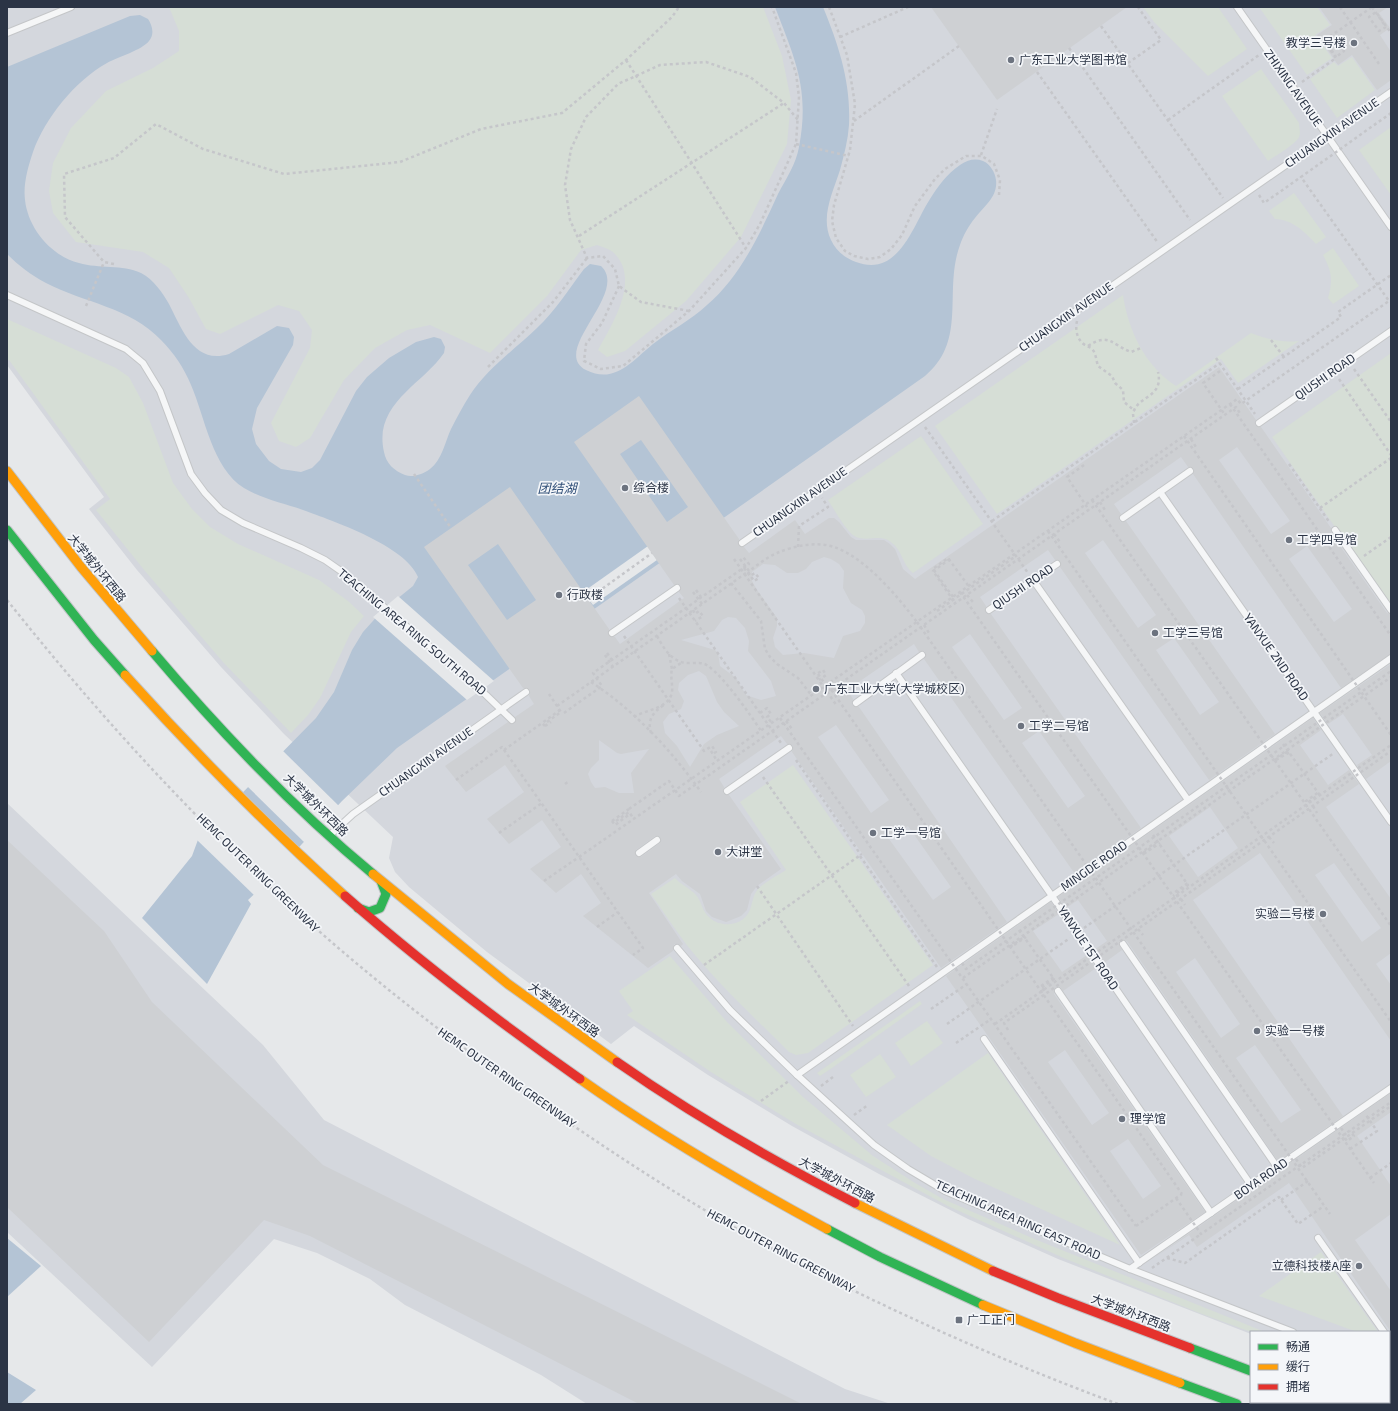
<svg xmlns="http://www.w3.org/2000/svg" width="1398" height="1411" font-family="'Exo 2','Noto Sans SC',sans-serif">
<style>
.built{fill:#d4d7dd}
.green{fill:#d6ded6}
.water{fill:#b4c4d5}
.pier{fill:#e6e8ea}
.building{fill:#ced0d3;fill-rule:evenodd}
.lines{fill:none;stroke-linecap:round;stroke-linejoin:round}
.lane-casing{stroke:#c4c6c8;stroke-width:8}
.fast-casing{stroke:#c2c5c8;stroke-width:11}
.slow-casing{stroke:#c2c5c8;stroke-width:11}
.jam-casing{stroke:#c2c5c8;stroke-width:11}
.path{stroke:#c5c6ca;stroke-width:2.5;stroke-dasharray:3 3;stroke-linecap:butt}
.lane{stroke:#f5f6f7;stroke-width:6}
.fast{stroke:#30b455;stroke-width:9}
.slow{stroke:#ff9f0a;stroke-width:9}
.jam{stroke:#e5322d;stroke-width:9}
.path-bridge{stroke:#c5c6ca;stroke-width:2.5;stroke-dasharray:3 3;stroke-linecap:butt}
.poi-dot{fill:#6c737f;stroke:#f4f6f9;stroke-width:1.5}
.labels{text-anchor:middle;stroke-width:3.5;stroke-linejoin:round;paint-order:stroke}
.poi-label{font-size:12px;fill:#2b3445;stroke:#f4f6f9;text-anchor:start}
.street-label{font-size:12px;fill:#2b3445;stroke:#f4f6f9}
.water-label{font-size:13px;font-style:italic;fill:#34527a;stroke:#f4f6f9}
</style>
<rect width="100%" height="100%" fill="#e6e8ea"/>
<g class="built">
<path d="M7,7H1391V1387H1389V1332H1251V1334L1058,1259L968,1219L879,1174L792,1126L708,1075L634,1026L611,1044L487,952L409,887L395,872L389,858L393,837L284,734L221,667L137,570L89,509L104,497L7,365Z"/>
<path d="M7,803L263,1045L324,1120L845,1389L891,1404H587L541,1375L405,1305L370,1279L317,1253L274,1239L152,1367L7,1232Z"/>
</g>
<g class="green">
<path d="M169,7H763L782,56L791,100L787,144L741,237L686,301L625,351L607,357L598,350C612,324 641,280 614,253C610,249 602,247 597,245L581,250L547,296L490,353L430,325L407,330L375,348L344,380L310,438L296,447L279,441L271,423L310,348L312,330L299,311L278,305L220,334L206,329L189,298L169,268L143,252L76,242L53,213L49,191L53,163L71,128L106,91L153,68L179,51V31Z"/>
<path d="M1143,7H1218L1247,49L1208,76L1154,22Z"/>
<path d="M1259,7H1317L1330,25L1315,35L1332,58L1307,75Z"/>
<path d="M1352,57L1375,90L1337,118L1310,79L1334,62L1338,66Z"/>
<path d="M1261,69L1299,123C1299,127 1301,133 1299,137C1296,144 1275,156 1268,161L1222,96Z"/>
<path d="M1391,127V195L1359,150Z"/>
<path d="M1294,193L1326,237L1316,244C1304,231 1293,220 1275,219L1269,211Z"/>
<path d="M1333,248L1359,286L1333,304L1328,298C1333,280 1332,272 1323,255Z"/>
<path d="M1123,295C1128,330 1145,366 1176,386L1251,333C1267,339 1282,343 1299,341L1238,383L1221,359L997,514L935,426Z"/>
<path d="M7,319L116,368L129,377L143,403L173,483L192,509L210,527L238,544L319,580L348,601L364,616L351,632L320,698L308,715L291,733L223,662L145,571L96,510L110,499L9,360L7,361Z"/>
<path d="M1391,353V607L1272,437Z"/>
<path d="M921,436L983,524L913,573C902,565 903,551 892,543C881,533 869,542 856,537C847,533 834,509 828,500Z"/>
<path d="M793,765L933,965L808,1053L796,1055L789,1052C754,1017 717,983 686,944C674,928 663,911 651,894L675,878C681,885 690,888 696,895C702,902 702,912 710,918C721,928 742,926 749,912C753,904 752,896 758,889C766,881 777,876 786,870L740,802Z"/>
<path d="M670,956L727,1022L803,1097L873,1156L915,1183L943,1199L1032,1238L1265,1332H1251L1197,1312L1066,1259L948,1206L796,1124L711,1072L627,1015L633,1011L619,991Z"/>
<path d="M920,1001L922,1004L832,1068L820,1076L817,1073Z"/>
<path d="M927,1021L943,1043L911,1066L895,1043Z"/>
<path d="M988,1053L1120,1245L973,1178L931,1156L887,1125Z"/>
<path d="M880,1054L896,1077L866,1097L850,1075Z"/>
<path d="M1321,1252L1378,1332H1357L1259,1296Z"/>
</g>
<g class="water">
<path d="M775,7H823C839,46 851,83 849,125C848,140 844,155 840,170C833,192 820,217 831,240C836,251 845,258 856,262C899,278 913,225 930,199C938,186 947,174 960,165C967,160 975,158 983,161C990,164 995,172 996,180C998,197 984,206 975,218C969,225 963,236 960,245C943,291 968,340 925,376L397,748L342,801L261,888L248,900L251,904L207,984L142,918L192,856L199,837L316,718L334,692L352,650L363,632L381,612L413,586L418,577C406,546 333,521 303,510C283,503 262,499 244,488C212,468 205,417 191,385C184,368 174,353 161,340C130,307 84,303 46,283C31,275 19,266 7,254V67L130,16L140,15L148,19C152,25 155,34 149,41C142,50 118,57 107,63C75,81 45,118 33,152C28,167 23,184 25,200C28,228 51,256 79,263C99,269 122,264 141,273C154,280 162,292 169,304C182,329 194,365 229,354L277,326L289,328L294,337L293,345L257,408L252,429L256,444L269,461L281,469L301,472L312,468L320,460L356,391L367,377L389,358L416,342L434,337L441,339L445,347L444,353C422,385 373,404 384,452C386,463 394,471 405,475C413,478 423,474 430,469C442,460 445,442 451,429C457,417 463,406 470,395C487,369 515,349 537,328C555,311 569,289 584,269L590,264L601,266C630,293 549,351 586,370C615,385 633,360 653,344C671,330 691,320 707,305C741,276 760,233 778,194C786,179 796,164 799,147C810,90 795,59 775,7Z"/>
<path d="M7,1238L41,1266L7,1297Z"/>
<path d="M7,1372L36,1390L20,1404H7Z"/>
</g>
<g class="pier">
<path d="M648,546L657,560L593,605L583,592Z"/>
<path d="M398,596L494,681L467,700L373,617Z"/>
<path d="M282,750L340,807L305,843L247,786Z"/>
<path d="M240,793L299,850L255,896L196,839Z"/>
</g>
<g class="building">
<path d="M931,7H1127L997,100Z"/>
<path d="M1319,7H1388L1379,13L1390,28L1380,35L1391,52V80L1377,90L1352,55L1338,65L1317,35L1332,25Z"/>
<path d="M1219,367L1256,420L1255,425L1261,427L1331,528V533L1387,613L1391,614V654L1341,688L1193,474L1194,469L1188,467L1181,457L1114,504L1121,514L1119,520L1121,522L1126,521L1275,734L1209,780L1060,567V561L1055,560L1048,550L980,597L986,606V613L991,614L1141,828L1075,874L924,659L926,655L924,651L919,652L914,644L847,690L853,699L852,705L859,707L1007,922L941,968L792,752L793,746L787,744L781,736L719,779L724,787L723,793L729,795L781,869L757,886L751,894L747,910L741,916L726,922L712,917L706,911L700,894L682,881L676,874L649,893L683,944L681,946L674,944L673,951L648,968L583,916L601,903L581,874L556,893L530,869L561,847L542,820L509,844L487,819L524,792L505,765L466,792L445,766L508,722L511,724L515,723V717L534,704L529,696L530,690L523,688L424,547L510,487L609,629V636L615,637L620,644L684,598L679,592L681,588L680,585H674L574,442L639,396L739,539V546L744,547L749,553L795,520L805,534L829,518H834L839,522L851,537L856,540H884L890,544L895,549L903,569L915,579ZM641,440L688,507L667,522L620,454ZM1237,447L1290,521L1271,534L1219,460ZM1103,540L1156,615L1138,628L1085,553ZM498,544L536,600L507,620L468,565ZM1307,546L1352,609L1334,622L1289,559ZM824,557L831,559L839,564L844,571L843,588L851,603L862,610L865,616V623L860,631L843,636L834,658L804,653L783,655L775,647L773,638L777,626V618L757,590L752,581V572L763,564L775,565L787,573H798L806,569L812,562ZM728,617L736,618L745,628L749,641L748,651L771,681L776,696L761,700L746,695L736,678L720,666L718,653L715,650L681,640L714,631L722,620ZM970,634L1022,708L1004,720L952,647ZM1174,638L1219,702L1200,715L1156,650ZM699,671L706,676L717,702L724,712L739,726L717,735L704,744L690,767L677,746L665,733L663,722L669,714L681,709L684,701L678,690L679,683L688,675ZM836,725L889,800L871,813L818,737ZM1039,731L1085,796L1068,808L1022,743ZM599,740L617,753L621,754L649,749L631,773L634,793H619L605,787L595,788L591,782L588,774L591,768L599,760ZM908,826L951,887L933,900L889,839ZM655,836L660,837V843L641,857L636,856V850Z"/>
<path d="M1391,664V761L1366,779L1357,765L1372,755L1343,714L1328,724L1320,713Z"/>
<path d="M1313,718L1321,730L1300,745L1328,785L1349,770L1359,784L1326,807L1391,899V953L1376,964L1391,985V1041L1260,853L1193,900L1343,1116L1278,1161L1127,941L1123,940L1120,941L1119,945L1122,950L1104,963L1094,950L1107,941L1078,900L1066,908L1058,897ZM1210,807L1238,848L1198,877L1169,836ZM1334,863L1381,928L1362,942L1315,875ZM1195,958L1240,1024L1221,1038L1176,972ZM1255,1045L1301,1110L1281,1123L1236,1058Z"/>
<path d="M7,840L104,931L152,1002L323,1165L802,1404H639L310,1236L264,1220L149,1342L7,1207Z"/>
<path d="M1051,902L1059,914L1033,931L1062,972L1087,955L1096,968L1063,991L1060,987H1056L1054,994L1205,1212L1141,1255L946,976ZM1065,1050L1109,1113L1092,1125L1048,1062ZM1128,1139L1161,1186L1143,1199L1110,1151Z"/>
<path d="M1391,1093V1112L1357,1136L1391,1186V1214L1355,1240L1391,1291V1332L1289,1183L1197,1247L1189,1235L1154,1258Z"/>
</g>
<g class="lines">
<g class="lane-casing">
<g id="lane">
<path d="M1237,7L1391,227"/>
<path d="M7,33L71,7"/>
<path d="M7,295L126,349L143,363L160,391L191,474L205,493L221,510L243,523L301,548L325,560L348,576L486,695L512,720"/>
<path d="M1259,423L1391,331"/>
<path d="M1160,492L1391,822"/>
<path d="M1123,518L1190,471"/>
<path d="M1335,530L1391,610"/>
<path d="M742,543L1391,92"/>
<path d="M1033,580L1188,800"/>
<path d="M989,610L1057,564"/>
<path d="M612,633L677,588"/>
<path d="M896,673L1052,896L1251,1185"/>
<path d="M856,703L922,655"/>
<path d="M727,791L789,748"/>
<path d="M330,835L353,814L526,692"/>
<path d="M639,853L657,840"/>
<path d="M1123,944L1277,1167"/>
<path d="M677,948L730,1010L797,1075L874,1145L908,1169L945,1191L1130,1269L1293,1332"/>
<path d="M1058,991L1211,1213"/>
<path d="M984,1039L1139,1263"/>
<path d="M797,1075L1391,658"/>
<path d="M1318,1238L1384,1332"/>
<path d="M1130,1269L1391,1088"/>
<path d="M1389,1340L1391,1343"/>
<path d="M1389,1368H1391"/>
</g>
</g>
<g class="fast-casing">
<g id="fast">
<path d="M7,530L94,640L125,675"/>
<path d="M152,651C219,730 293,808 373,874"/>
<path d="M358,908L369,912L380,908L386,894L381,881"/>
<path d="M827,1229L880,1257L983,1305"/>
<path d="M1190,1348L1251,1371"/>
<path d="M1180,1383L1237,1404"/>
</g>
</g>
<g class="slow-casing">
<g id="slow">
<path d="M7,471L81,567L152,651"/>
<path d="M125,675C195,753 267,826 345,896"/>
<path d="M373,874L508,984L617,1062"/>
<path d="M580,1079C659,1135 742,1183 827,1229"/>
<path d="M855,1203L993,1271"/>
<path d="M983,1305L1075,1343L1180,1383"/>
</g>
</g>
<g class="jam-casing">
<g id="jam">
<path d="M345,896C420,962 499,1022 580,1079"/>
<path d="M617,1062C693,1115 773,1161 855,1203"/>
<path d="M993,1271L1058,1298L1190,1348"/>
<path d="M1331,1402L1337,1404"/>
</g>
</g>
<g class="path">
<path d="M829,7L847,55L855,104L850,150L834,205L832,221L836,238L845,251L854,256L868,259L880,257L891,249L902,235L915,206L935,179L945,169L966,156H982L994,164L1000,180L999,195"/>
<path d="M1340,7L1379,64"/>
<path d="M1101,26L1223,198"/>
<path d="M1386,27L1379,31L1369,17L1376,12L1391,33"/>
<path d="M840,37L908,7"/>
<path d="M1325,40L1372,7"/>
<path d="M1069,48L1190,220"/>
<path d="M626,60L746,248"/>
<path d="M1128,63L1161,40L1138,7"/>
<path d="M1037,72L1158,243"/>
<path d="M1302,82L1336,58L1326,44L1335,38L1344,51L1336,57"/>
<path d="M1168,120L1259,55"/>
<path d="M854,121L959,46"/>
<path d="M796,144L849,156"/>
<path d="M981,155L997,109"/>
<path d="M1259,195L1264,203L1301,177"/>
<path d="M579,236L784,103"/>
<path d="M114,264L104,262L65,217L64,174L114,158L156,124L203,149L284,174L400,162L481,129L562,113L626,60L672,17L679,7"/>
<path d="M619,286L602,323L586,344L584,361L601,369L623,366L689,311L746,248L760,224L796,144L799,97L796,73L772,7"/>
<path d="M86,306L104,262"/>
<path d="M689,311L641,302L619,286L615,269L603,256L587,258L570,220L565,185L571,149L586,117L618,84L660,65L706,62L750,77L784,103L798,120"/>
<path d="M1077,321C1075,330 1077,340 1085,345C1087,346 1089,347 1091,348C1096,352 1096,360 1098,366L1112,376L1115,383L1123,390L1124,402L1135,411"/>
<path d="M1271,340L1284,357"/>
<path d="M1088,346C1109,332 1112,345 1131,352L1141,348"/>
<path d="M1216,358L1255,414"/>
<path d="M488,367L553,302L587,258"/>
<path d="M1354,369L1391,422"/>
<path d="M1220,371L1203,383L1225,415"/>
<path d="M1339,379L1391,455"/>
<path d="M1238,389L1341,317L1338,312L1391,275"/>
<path d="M1134,423C1134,420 1133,416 1133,413C1138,395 1164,398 1158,372"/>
<path d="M925,427L1028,573"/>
<path d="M1191,439L1196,447"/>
<path d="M1289,464L1330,523"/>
<path d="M1084,465L1067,477L1089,510"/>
<path d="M414,474L451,528"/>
<path d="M1100,502L1105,510"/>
<path d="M1320,508L1391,458"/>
<path d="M992,521L1220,363"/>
<path d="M1054,534L1060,542"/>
<path d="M798,547L799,526L828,507L822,498"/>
<path d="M1364,556L1391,537"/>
<path d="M734,559L837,706"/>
<path d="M740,559L749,571C758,565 767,557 777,553C793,546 817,541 834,547C866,558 897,596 917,622"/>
<path d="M744,568L750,576L755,573L759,578L754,581"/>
<path d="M731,583L761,621L765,649L770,657L777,664L798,678L812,696"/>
<path d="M696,590L701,597"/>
<path d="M693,592L702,604"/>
<path d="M967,595L973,602"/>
<path d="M953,597L933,569L948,558L970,588"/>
<path d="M679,598L781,743"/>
<path d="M588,599L652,553"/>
<path d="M7,600C97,713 194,820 302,916C394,999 493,1072 596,1141C669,1190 745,1236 824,1276C920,1324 1018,1367 1118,1404"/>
<path d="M693,610L695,614L699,611L703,616L695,621"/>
<path d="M937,611L1016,556"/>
<path d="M924,625L929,633"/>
<path d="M624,636L704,751L712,746L716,752L712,754"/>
<path d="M657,636C664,649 673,664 690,663C697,663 703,662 708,666C724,677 750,714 761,731"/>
<path d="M607,653L612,660"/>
<path d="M669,654L672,669"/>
<path d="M605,655L613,667"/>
<path d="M818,673L823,670L826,675L819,680"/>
<path d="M591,682C634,710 671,750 701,792"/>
<path d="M834,688L839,696"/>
<path d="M760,713L767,708L771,714L767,717L772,723"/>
<path d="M786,721L792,729"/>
<path d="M547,722L561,712L549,694"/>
<path d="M545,726L551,722"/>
<path d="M651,733C647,720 653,712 664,705"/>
<path d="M1283,744L1319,794L1306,804"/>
<path d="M711,751L717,761"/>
<path d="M796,760L861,855"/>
<path d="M1275,760L1288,751"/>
<path d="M763,777L909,986"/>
<path d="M456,780L502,747L643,948L633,955"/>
<path d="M565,784L569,781"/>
<path d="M1313,806L1317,813"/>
<path d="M612,821L629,809"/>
<path d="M616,821L629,812L634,819"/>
<path d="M499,833L542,803"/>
<path d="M1153,835L1188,885L1173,896"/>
<path d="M1269,837L1274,843"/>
<path d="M1143,853L1158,843"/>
<path d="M860,856L937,967"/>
<path d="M544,881L579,857"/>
<path d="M757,886L853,1026"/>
<path d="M1181,899L1185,905"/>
<path d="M597,927L618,912"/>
<path d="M1084,928L1334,753"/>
<path d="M1138,929L1143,935"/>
<path d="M1019,930L1054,979L1040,989"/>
<path d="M1010,947L1024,937"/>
<path d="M704,965L862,854"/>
<path d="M931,1009L967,984"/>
<path d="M947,1024L1070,938"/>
<path d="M956,1043L991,1019"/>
<path d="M821,1086L833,1077"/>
<path d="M761,1101L790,1080"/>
<path d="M854,1115L868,1105"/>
<path d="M1345,1138L1347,1141L1354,1136L1350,1131"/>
<path d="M1350,1149L1377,1131L1366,1115"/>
<path d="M1370,1178L1391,1163"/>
<path d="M1281,1200L1308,1181"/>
<path d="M1136,1226L1182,1194"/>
<path d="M1167,1258L1185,1263L1279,1197L1298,1224L1324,1206"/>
<path d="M1152,1268L1201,1234"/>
</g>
<use href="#lane" class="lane"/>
<use href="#fast" class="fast"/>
<use href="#slow" class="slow"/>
<use href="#jam" class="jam"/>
<g class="path-bridge">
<path d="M1372,7L1386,27"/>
<path d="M1325,40L1336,57"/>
<path d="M1230,404L1391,636"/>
<path d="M1184,436L1391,735"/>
<path d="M1092,500L1391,926"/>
<path d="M1048,531L1391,1022"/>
<path d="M950,559L933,571L955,603"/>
<path d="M748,572L754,581"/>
<path d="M960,592L1374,1183"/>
<path d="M917,622L1330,1214"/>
<path d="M818,674L830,691"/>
<path d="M828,685L1182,1194"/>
<path d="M557,706L749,571"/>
<path d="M564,713L602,686L593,673L749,564L743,557"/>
<path d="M634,717C647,709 669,709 672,692C673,684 670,677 672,669L681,663"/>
<path d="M780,718L1136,1226"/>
<path d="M545,726L542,723L560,710"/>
<path d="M504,750L542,723"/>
<path d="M1276,760L1290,752"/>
<path d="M1306,802V801L1319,792"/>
<path d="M629,809L669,781L679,796L1236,407L1241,415"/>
<path d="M612,821L615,825L630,814"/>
<path d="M1144,852L1145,853L1160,843"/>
<path d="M579,857L1230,404L1237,399L1241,404L1389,301L1301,177L1391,113"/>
<path d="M1178,897L1175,892L1188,883"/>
<path d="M1010,945L1011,947L1026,937"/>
<path d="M962,963L966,969L1391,671"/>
<path d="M963,978L1391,677"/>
<path d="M1044,991L1041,986L1054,977"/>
<path d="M995,1024L1391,745"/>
<path d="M1008,1030L1004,1023L1391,751"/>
<path d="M1341,1128L1346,1135"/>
<path d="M1296,1159L1302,1168L1391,1106"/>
<path d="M1176,1198L1201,1234L1391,1102"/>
</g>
</g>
<g class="poi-dot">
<circle cx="1354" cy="43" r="4"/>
<circle cx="1011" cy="60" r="4"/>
<circle cx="625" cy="488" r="4"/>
<circle cx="1289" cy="540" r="4"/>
<circle cx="559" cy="595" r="4"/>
<circle cx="1155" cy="633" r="4"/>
<circle cx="816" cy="689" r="4"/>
<circle cx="1021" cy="726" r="4"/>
<circle cx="873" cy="833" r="4"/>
<circle cx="718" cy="852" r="4"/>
<circle cx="1323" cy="914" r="4"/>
<circle cx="1257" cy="1031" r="4"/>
<circle cx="1122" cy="1119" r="4"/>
<circle cx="1359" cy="1266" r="4"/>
<rect x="955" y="1316" width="8" height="8" rx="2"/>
</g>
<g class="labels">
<g class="poi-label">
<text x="1346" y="47" text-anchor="end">教学三号楼</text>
<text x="1019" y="64">广东工业大学图书馆</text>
<text x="633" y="492">综合楼</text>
<text x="1297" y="544">工学四号馆</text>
<text x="567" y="599">行政楼</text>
<text x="1163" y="637">工学三号馆</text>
<text x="824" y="693">广东工业大学(大学城校区)</text>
<text x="1029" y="730">工学二号馆</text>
<text x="881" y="837">工学一号馆</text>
<text x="726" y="856">大讲堂</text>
<text x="1315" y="918" text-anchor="end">实验二号楼</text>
<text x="1265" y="1035">实验一号楼</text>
<text x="1130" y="1123">理学馆</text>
<text x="1351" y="1270" text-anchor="end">立德科技楼A座</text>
<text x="967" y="1324">广工正门</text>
</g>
<g class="street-label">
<text transform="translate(1293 88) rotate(55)" y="4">ZHIXING AVENUE</text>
<text transform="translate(1332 133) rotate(-35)" y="4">CHUANGXIN AVENUE</text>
<text transform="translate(1066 317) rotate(-35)" y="4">CHUANGXIN AVENUE</text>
<text transform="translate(1325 377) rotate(-35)" y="4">QIUSHI ROAD</text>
<text transform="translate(800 502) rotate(-35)" y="4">CHUANGXIN AVENUE</text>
<text transform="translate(97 568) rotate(51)" y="4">大学城外环西路</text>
<text transform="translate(1023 587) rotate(-34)" y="4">QIUSHI ROAD</text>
<text transform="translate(412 632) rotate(40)" y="4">TEACHING AREA RING SOUTH ROAD</text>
<text transform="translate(1276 657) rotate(55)" y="4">YANXUE 2ND ROAD</text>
<text transform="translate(426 762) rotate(-35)" y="4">CHUANGXIN AVENUE</text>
<text transform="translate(316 805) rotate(44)" y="4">大学城外环西路</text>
<text transform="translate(1094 866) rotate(-35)" y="4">MINGDE ROAD</text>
<text transform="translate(258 873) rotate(44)" y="4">HEMC OUTER RING GREENWAY</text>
<text transform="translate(1088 948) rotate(56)" y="4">YANXUE 1ST ROAD</text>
<text transform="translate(564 1010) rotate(36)" y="4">大学城外环西路</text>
<text transform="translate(507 1078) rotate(35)" y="4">HEMC OUTER RING GREENWAY</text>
<text transform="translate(1261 1179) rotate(-35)" y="4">BOYA ROAD</text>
<text transform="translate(837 1180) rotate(28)" y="4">大学城外环西路</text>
<text transform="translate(1018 1220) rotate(24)" y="4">TEACHING AREA RING EAST ROAD</text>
<text transform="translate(781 1251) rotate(28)" y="4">HEMC OUTER RING GREENWAY</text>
<text transform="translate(1131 1313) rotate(21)" y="4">大学城外环西路</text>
</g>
<g class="water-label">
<text x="557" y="493">团结湖</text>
</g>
</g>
<rect width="1398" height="1411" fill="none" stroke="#2b3445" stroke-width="16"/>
<rect x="1250" y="1331" width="140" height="72" fill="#f4f6f9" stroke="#a4a8b1"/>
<rect x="1258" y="1344" width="20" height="6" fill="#30b455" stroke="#a4a8b1"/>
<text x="1286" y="1351" font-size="12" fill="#2b3445">畅通</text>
<rect x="1258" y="1364" width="20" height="6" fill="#ff9f0a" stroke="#a4a8b1"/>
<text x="1286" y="1371" font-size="12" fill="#2b3445">缓行</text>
<rect x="1258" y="1384" width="20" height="6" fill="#e5322d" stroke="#a4a8b1"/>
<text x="1286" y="1391" font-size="12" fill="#2b3445">拥堵</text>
</svg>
